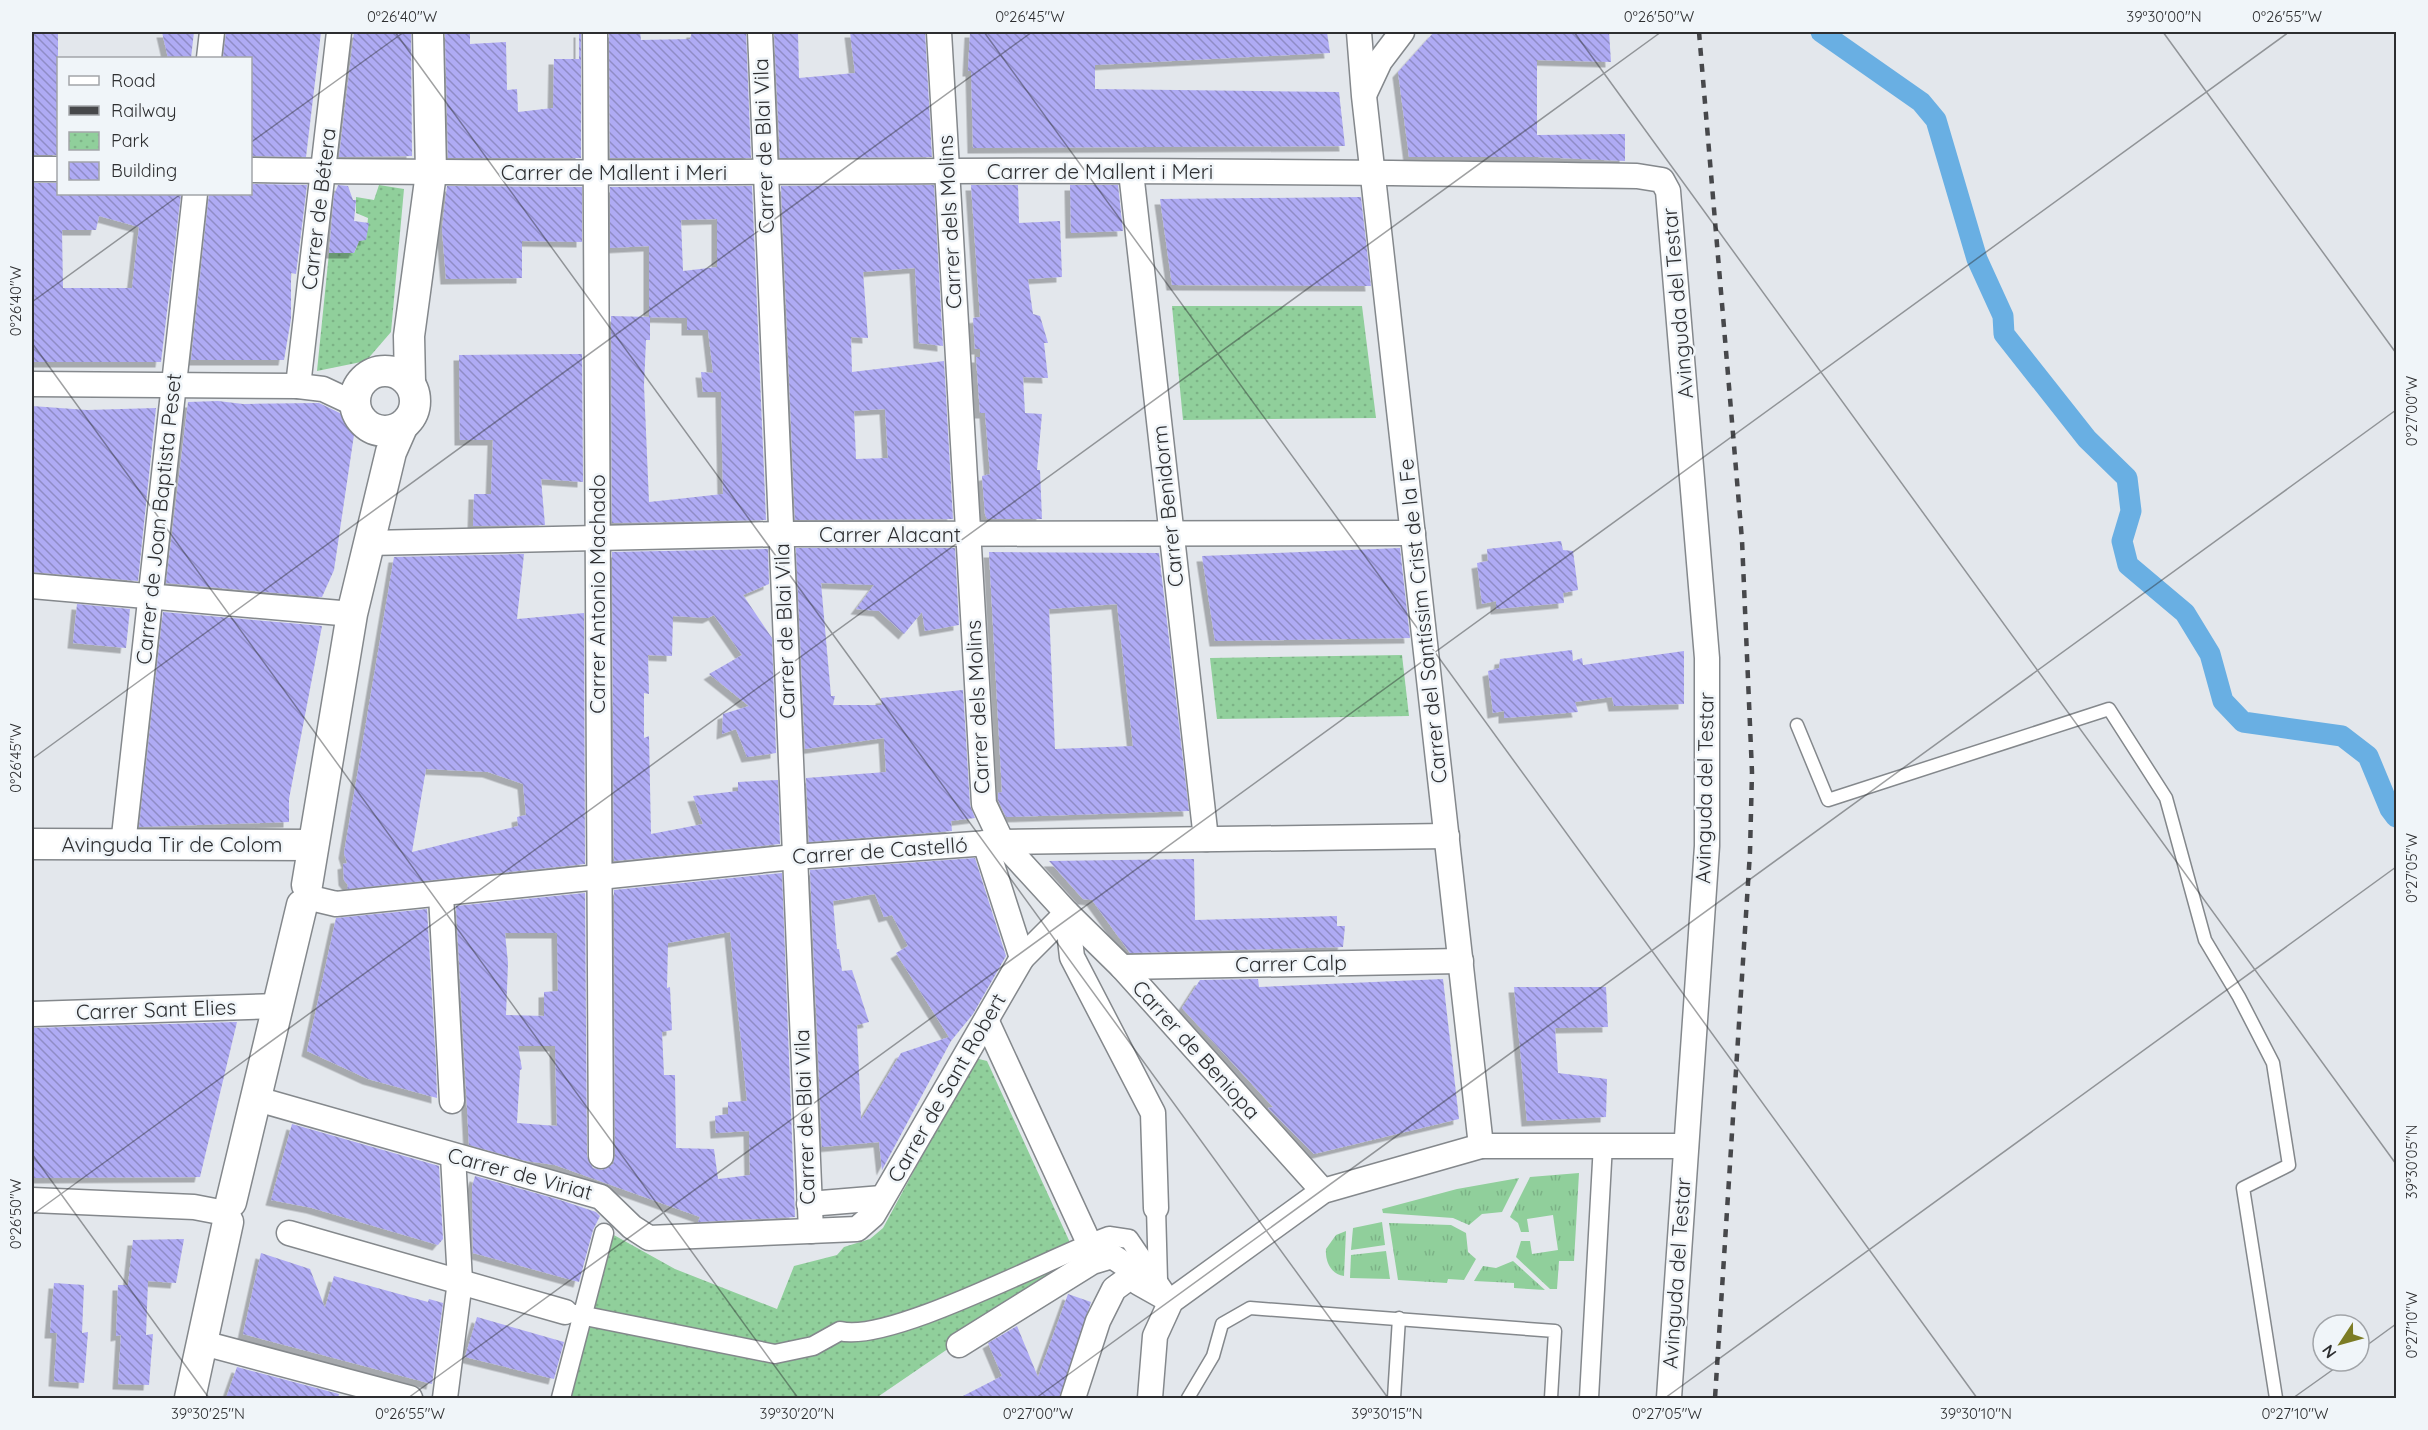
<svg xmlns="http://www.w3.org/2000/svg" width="2428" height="1430" font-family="Quicksand,sans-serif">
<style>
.grass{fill:url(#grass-tufts)}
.park{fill:url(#park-dots)}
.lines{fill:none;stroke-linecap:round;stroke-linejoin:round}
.canal{stroke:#69afe3;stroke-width:21}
.building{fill:url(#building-back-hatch);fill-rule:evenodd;filter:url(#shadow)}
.service-casing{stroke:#84888c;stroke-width:15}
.pedestrian-casing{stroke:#84888c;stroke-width:21}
.minor-casing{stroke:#84888c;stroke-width:27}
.tertiary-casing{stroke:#84888c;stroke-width:33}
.service{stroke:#fff;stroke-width:12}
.pedestrian{stroke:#fff;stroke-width:18}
.minor{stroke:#fff;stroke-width:24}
.tertiary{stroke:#fff;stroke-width:30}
.rail{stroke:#47484b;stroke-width:4.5;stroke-dasharray:8 8;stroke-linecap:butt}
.ticks{fill:none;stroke:#2d2e30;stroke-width:1.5;stroke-opacity:0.45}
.labels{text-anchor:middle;stroke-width:5;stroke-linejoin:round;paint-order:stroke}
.street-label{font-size:21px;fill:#2d2e30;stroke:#f0f5f9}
.neatline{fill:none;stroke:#2d2e30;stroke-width:2}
.ticks-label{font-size:15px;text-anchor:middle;fill:#2d2e30}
</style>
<defs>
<pattern id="grass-tufts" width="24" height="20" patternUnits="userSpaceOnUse" patternTransform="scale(1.5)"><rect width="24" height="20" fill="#90cf9b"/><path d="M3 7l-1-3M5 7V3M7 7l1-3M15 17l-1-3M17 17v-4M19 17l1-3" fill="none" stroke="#7cb286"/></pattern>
<pattern id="park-dots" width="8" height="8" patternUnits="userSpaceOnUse" patternTransform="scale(1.5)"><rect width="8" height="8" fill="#90cf9b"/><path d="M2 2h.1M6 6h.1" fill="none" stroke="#7cb286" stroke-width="1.8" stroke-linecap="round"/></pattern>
<pattern id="building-back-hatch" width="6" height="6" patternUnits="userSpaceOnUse" patternTransform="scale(1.5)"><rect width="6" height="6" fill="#afabf4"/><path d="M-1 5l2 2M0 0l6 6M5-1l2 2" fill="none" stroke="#8f8cc6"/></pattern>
<filter id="shadow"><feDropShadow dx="-5.5" dy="5.5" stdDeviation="0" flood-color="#0004"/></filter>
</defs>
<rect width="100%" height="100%" fill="#e3e7ec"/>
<g class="grass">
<path d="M1579,1173L1574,1261H1559L1557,1289H1550L1516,1257L1521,1241H1530L1532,1254L1558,1250L1553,1215L1527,1219L1529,1232H1521L1518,1223L1510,1217L1530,1177Z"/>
<path d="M1519,1178L1502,1212L1482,1214L1469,1225L1453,1218L1383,1213L1382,1209L1457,1189Z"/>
<path d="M1382,1222L1385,1245L1351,1250L1353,1228Z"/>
<path d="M1389,1223L1451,1225L1466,1233L1468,1252L1476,1259L1464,1280L1448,1279L1447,1283L1398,1280Z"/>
<path d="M1346,1231L1344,1276C1331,1274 1325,1262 1326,1249L1336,1235Z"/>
<path d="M1386,1251L1390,1279L1350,1278L1351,1255Z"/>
<path d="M1513,1261L1545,1290L1514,1288V1283L1474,1281L1483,1266L1496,1268Z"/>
</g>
<g class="park">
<path d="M379,185L404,189L391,332L366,361L317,371L329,253H354L359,241L366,238L368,218L356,213V197L374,200Z"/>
<path d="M1172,306H1362L1376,418L1183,420Z"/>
<path d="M1402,655L1409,716L1217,719L1210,658Z"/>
<path d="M975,1058L987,1061L1078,1260L879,1396L864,1398H568L612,1234L675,1269L777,1309L794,1266L837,1255L844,1247L870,1239L883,1228Z"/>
</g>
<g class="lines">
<path class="canal" d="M1821,32L1921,102L1936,120L1977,259L2003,316L2004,334L2087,439L2127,478L2131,511L2122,541L2128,565L2185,613L2210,654L2223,701L2243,722L2342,736L2368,756L2390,809L2396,817"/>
</g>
<g class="building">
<rect x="32" y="32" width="26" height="123"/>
<path d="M162,32H194L191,58H168Z"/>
<path d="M226,32H321L306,157L250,156V58H223Z"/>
<path d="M354,32H411L412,156L339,157Z"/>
<path d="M445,32H470V44L506,42L507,90L517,89L518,112L553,108L554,59H579V32H581V158H448Z"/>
<path d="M609,32H640L641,40L690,39L692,32H746L751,158H610Z"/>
<path d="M774,32H798L799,78L855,73L850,32H925L932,157L780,158Z"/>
<path d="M970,32H1327L1330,53L1095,65V89L1339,92L1345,146L973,148L971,71H968Z"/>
<path d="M1434,32H1609L1611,62L1537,60V135L1625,134V161L1538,157H1409L1398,72Z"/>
<path d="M32,183H58V194H181L161,362H32ZM99,216L139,227L132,288H63L62,230H96Z"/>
<path d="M250,184L307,185L296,274L291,273V319L284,360H191L209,194H250Z"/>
<path d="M338,185L348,186L353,200H356L354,221L369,223L366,240L359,241L354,253H329L334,195Z"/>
<path d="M934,185L943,346L919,343L915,268L863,272L868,338L851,337L852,372L944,361L953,519L795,520L781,186ZM885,409L888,458L856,459L854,411Z"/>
<path d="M971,185H1018L1019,223L1060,221L1062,277L1028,279L1033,314L1040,316L1048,343H1044L1048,378L1023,377L1025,413L1042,414L1037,470H1040L1042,519H987L985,514L982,476L990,474L985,413H980L976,357H980V349H975L973,318L980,317Z"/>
<path d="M1070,185H1118L1123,231L1071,233Z"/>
<path d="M447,186L582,187V242L522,241V278L446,279L442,229Z"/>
<path d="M752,186L766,520L612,523L611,316L650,317V340H646L644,385L649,502L723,494L721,392H703L701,372L713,373L708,330H687V318L649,317V246L610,248V187ZM717,219V267L683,271L681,220Z"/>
<path d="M1361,197L1371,286L1172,285L1160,199Z"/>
<path d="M582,354L583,482L541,479L545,525L473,526L474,494H491L493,440H460L459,355Z"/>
<path d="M218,401L243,404L319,403L346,416L355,428L334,570L322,597L166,583L188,402Z"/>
<path d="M32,406L87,410L156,408L138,581L32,572Z"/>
<path d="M1561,541L1563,550L1573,551L1578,590L1563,593L1564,603L1496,609V601L1482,604L1477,563L1488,561L1487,549Z"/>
<path d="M796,548H955L959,625L925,631L922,612L904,634L879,611L856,609L874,585L821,583L831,696H835L833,705H882L881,698L963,690L970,805L975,818L951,821L952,831L809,842L806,778L886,772L884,738L805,749Z"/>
<path d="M1400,548L1410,638L1215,641L1202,556Z"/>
<path d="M768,549L769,584L743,595L772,638L776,753L747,757L736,729L722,734L723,714L749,706L709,674L742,655L714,615L708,618L673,616L672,656L648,655L649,694L644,693V738L649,736L651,834L703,824L693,796L738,791V782L778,780L780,844L614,861L612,552Z"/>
<path d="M989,552L1159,553L1189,811L1006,817L998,800V793L1002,792ZM1117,604L1133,746L1055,749L1049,609Z"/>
<path d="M524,554L517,619L584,613L585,864L347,889L348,885L344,880L343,864L347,863L344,853L394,557ZM426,769L488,772L523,784L526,815L517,817L518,826L412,852Z"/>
<path d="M77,604L130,609L126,648L73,643Z"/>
<path d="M163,612L322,626L289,799V822L139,827Z"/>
<path d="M1572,650L1573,661L1582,658L1583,665L1684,651V704L1614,706L1612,697L1575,702L1578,712L1504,718V711L1493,713L1488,671L1499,668L1500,659Z"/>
<path d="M975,858L1006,956L973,1014L951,1041L882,1170L879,1142L822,1147L810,870ZM875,894L884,917L892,915L908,946L896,953L949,1037L901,1053L861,1120L857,1025L869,1022L852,970L842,971L839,949H837L833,901Z"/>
<path d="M1194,859L1195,920L1337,916V926H1345L1343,947L1130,953L1092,900L1083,899L1049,861Z"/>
<path d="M782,873L795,1217L698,1222L700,1217L555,1165L526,1161L469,1145L456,906L585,893L587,1156L593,1168L602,1170L613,1164L615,1156L614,890ZM730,932L747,1101L728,1102V1114L715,1116L716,1133L749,1131L750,1175L718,1179L714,1149L676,1148L675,1075H664L662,1032L672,1030L670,987L667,988L668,943ZM505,933H557L558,991L544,992V1016L506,1015L508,963ZM518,1046H555L557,1126L517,1123L520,1070L522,1069Z"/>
<path d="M427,909L436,1065L437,1098L368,1079L307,1051L336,918Z"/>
<path d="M1258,979L1259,987L1443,979L1459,1119L1314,1154L1268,1108L1273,1107L1182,1008L1200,980Z"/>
<path d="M1514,987H1606L1608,1027L1555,1028L1558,1073L1607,1079L1606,1117L1527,1121Z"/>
<path d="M237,1022L200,1177L32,1178V1028Z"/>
<path d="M292,1124L439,1166L443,1239L438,1245L312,1208L271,1200Z"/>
<path d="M475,1176L560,1200L596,1212L600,1216L593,1230L579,1282L473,1253L472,1187Z"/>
<path d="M184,1239L176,1283L148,1281L146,1335L153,1334L149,1385L118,1384L121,1335L116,1336L118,1285H128L133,1240Z"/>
<path d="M261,1253L310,1269L325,1308L334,1276L428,1302L429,1299L443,1303L432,1384L243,1334Z"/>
<path d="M54,1283L84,1285L82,1333L88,1332L84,1383L54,1381L57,1333H50Z"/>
<path d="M1068,1294L1091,1302L1059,1398H959L1002,1376L988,1343L1017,1326L1038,1377Z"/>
<path d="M477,1317L564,1342L554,1379L465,1357Z"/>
<path d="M237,1367L339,1394L338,1398H226Z"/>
</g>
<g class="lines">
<g class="service-casing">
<g id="service">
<path d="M1797,725L1828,800L2109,709L2166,798L2205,940L2239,997L2273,1063L2289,1165L2243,1188L2276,1398"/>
<path d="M1188,1398L1213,1356L1222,1324L1250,1308L1555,1331L1551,1398"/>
<path d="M1394,1398L1399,1318"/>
</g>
</g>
<g class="pedestrian-casing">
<g id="pedestrian">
<path d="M1156,1208L1158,1280"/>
<path d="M565,1312L775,1354L813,1346L840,1331C889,1344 1053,1256 1109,1236L1129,1239L1170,1299"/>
<path d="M561,1398L604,1233"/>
<path d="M1589,1398L1603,1144"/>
</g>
</g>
<g class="minor-casing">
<g id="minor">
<path d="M595,32L601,1156"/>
<path d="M760,32L811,1231"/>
<path d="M939,32L984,804L1002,842L1067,913L1072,957L1153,1113L1156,1208"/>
<path d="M1359,32L1364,96L1481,1146"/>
<path d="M209,58L212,32"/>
<path d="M1365,93L1380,61L1402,32"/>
<path d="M32,169H58"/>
<path d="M250,170C483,174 715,172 947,171C1177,170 1407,173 1637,176L1662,180L1668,191L1707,658V846L1669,1398"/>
<path d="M1131,172L1206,839"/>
<path d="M32,384L298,386L323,389L355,404"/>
<path d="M298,386L339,32"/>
<path d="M368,543L781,534L1413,533"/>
<path d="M32,586L352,614"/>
<path d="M985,843L1022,958"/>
<path d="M123,845L195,194"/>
<path d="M441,895L452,1101"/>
<path d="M315,899L336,904L794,857L1002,842L1447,836"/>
<path d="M1122,967L1461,961"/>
<path d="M32,1014L280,1006"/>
<path d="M987,1022L1089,1243"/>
<path d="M257,1099L601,1197L632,1227L649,1238L857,1229L873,1215L1022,958L1067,913L1122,967L1323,1191"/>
<path d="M32,1200L194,1207L220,1212"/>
<path d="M809,1204L882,1198"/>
<path d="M289,1233L565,1312"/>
<path d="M203,1343L410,1398"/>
<path d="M959,1345L1092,1262L1112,1256L1124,1264L1139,1283L1171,1301"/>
<path d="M445,1398L460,1281L453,1156"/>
<path d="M1073,1398L1098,1321L1114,1289L1133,1275"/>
<path d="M1150,1398L1155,1336L1171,1301L1323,1191L1481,1146H1686"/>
</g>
</g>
<g class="tertiary-casing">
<g id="tertiary">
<circle cx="385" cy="401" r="30"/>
<path d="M410,382L409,336L431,173L428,32"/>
<path d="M32,844L312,845"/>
<path d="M307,885L352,614L391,452L402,427"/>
<path d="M231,1202L302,905"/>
<path d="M190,1398L228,1222"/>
</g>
</g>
<use href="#service" class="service"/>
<use href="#pedestrian" class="pedestrian"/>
<use href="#minor" class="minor"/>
<use href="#tertiary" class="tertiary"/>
<path class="rail" d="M1699,32L1742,540L1752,772L1750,852L1715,1398"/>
</g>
<path class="ticks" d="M395,32L1388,1398M984,32L1977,1398M1574,32L2396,1164M2163,32L2396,353M250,143L404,32M32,302L181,194M32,343L798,1398M32,759L1032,32M32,1154L209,1398M32,1215L1661,32M2359,1351L2396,1324M408,1398L2289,32M1036,1398L2396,410M1665,1398L2396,867M2293,1398L2345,1361"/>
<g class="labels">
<g class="street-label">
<text transform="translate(764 146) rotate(-92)" y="7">Carrer de Blai Vila</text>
<text x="1100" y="179">Carrer de Mallent i Meri</text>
<text x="614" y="180">Carrer de Mallent i Meri</text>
<text transform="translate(319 209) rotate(-83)" y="7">Carrer de Bétera</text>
<text transform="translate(950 222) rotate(-93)" y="7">Carrer dels Molins</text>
<text transform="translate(1678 303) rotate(-95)" y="7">Avinguda del Testar</text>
<text transform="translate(1168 506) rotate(-96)" y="7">Carrer Benidorm</text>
<text transform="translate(159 519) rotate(-84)" y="7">Carrer de Joan Baptista Peset</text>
<text x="890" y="542">Carrer Alacant</text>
<text transform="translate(598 594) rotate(-90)" y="7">Carrer Antonio Machado</text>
<text transform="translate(1423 621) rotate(-96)" y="7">Carrer del Santíssim Crist de la Fe</text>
<text transform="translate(785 631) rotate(-92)" y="7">Carrer de Blai Vila</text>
<text transform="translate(978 707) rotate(-93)" y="7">Carrer dels Molins</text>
<text transform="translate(1705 788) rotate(-89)" y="7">Avinguda del Testar</text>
<text x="172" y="852">Avinguda Tir de Colom</text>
<text transform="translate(880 851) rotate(-4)" y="7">Carrer de Castelló</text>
<text transform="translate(1291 964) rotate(-1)" y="7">Carrer Calp</text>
<text transform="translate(156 1010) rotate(-2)" y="7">Carrer Sant Elies</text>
<text transform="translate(1196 1050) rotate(48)" y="7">Carrer de Beniopa</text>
<text transform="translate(947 1088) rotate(-60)" y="7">Carrer de Sant Robert</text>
<text transform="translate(805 1117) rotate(-92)" y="7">Carrer de Blai Vila</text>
<text transform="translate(520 1174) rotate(15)" y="7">Carrer de Viriat</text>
<text transform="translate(1677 1273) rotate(-86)" y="7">Avinguda del Testar</text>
</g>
</g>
<rect width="2428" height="1430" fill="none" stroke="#f0f5f9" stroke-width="66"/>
<rect x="57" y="57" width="195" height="138" fill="#f0f5f9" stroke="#a2a5a9" stroke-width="1.5"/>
<rect x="69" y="76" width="30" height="9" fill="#ffffff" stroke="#a2a5a9" stroke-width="1.5"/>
<text x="111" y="87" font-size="18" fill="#2d2e30">Road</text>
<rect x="69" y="106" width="30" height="9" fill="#47484b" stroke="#a2a5a9" stroke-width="1.5"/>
<text x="111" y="117" font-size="18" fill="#2d2e30">Railway</text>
<rect x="69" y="132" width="30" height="18" fill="url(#park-dots)" stroke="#a2a5a9" stroke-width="1.5"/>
<text x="111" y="147" font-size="18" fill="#2d2e30">Park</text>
<rect x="69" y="162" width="30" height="18" fill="url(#building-back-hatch)" stroke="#a2a5a9" stroke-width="1.5"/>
<text x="111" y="177" font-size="18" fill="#2d2e30">Building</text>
<g transform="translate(2341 1343) rotate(234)"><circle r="28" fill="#f0f5f9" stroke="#a2a5a9" stroke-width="1.5"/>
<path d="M0-4.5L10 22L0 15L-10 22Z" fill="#7c7c25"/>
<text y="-9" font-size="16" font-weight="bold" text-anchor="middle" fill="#2d2e30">N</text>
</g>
<rect x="33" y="33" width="2362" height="1364" class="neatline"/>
<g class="ticks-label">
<text x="402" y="22">0°26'40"W</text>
<text x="1030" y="22">0°26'45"W</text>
<text x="1659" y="22">0°26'50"W</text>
<text x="2164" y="22">39°30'00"N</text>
<text x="2287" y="22">0°26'55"W</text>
<text transform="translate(16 301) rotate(-90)" y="5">0°26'40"W</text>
<text transform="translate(2412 411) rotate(-90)" y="5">0°27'00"W</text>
<text transform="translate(16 758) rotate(-90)" y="5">0°26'45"W</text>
<text transform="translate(2412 868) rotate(-90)" y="5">0°27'05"W</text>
<text transform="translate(2412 1162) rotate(-90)" y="5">39°30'05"N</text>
<text transform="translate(16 1214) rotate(-90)" y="5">0°26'50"W</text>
<text transform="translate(2412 1325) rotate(-90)" y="5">0°27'10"W</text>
<text x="208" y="1419">39°30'25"N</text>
<text x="410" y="1419">0°26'55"W</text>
<text x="797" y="1419">39°30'20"N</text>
<text x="1038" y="1419">0°27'00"W</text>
<text x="1387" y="1419">39°30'15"N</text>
<text x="1667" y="1419">0°27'05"W</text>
<text x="1976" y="1419">39°30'10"N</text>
<text x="2295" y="1419">0°27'10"W</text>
</g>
</svg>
